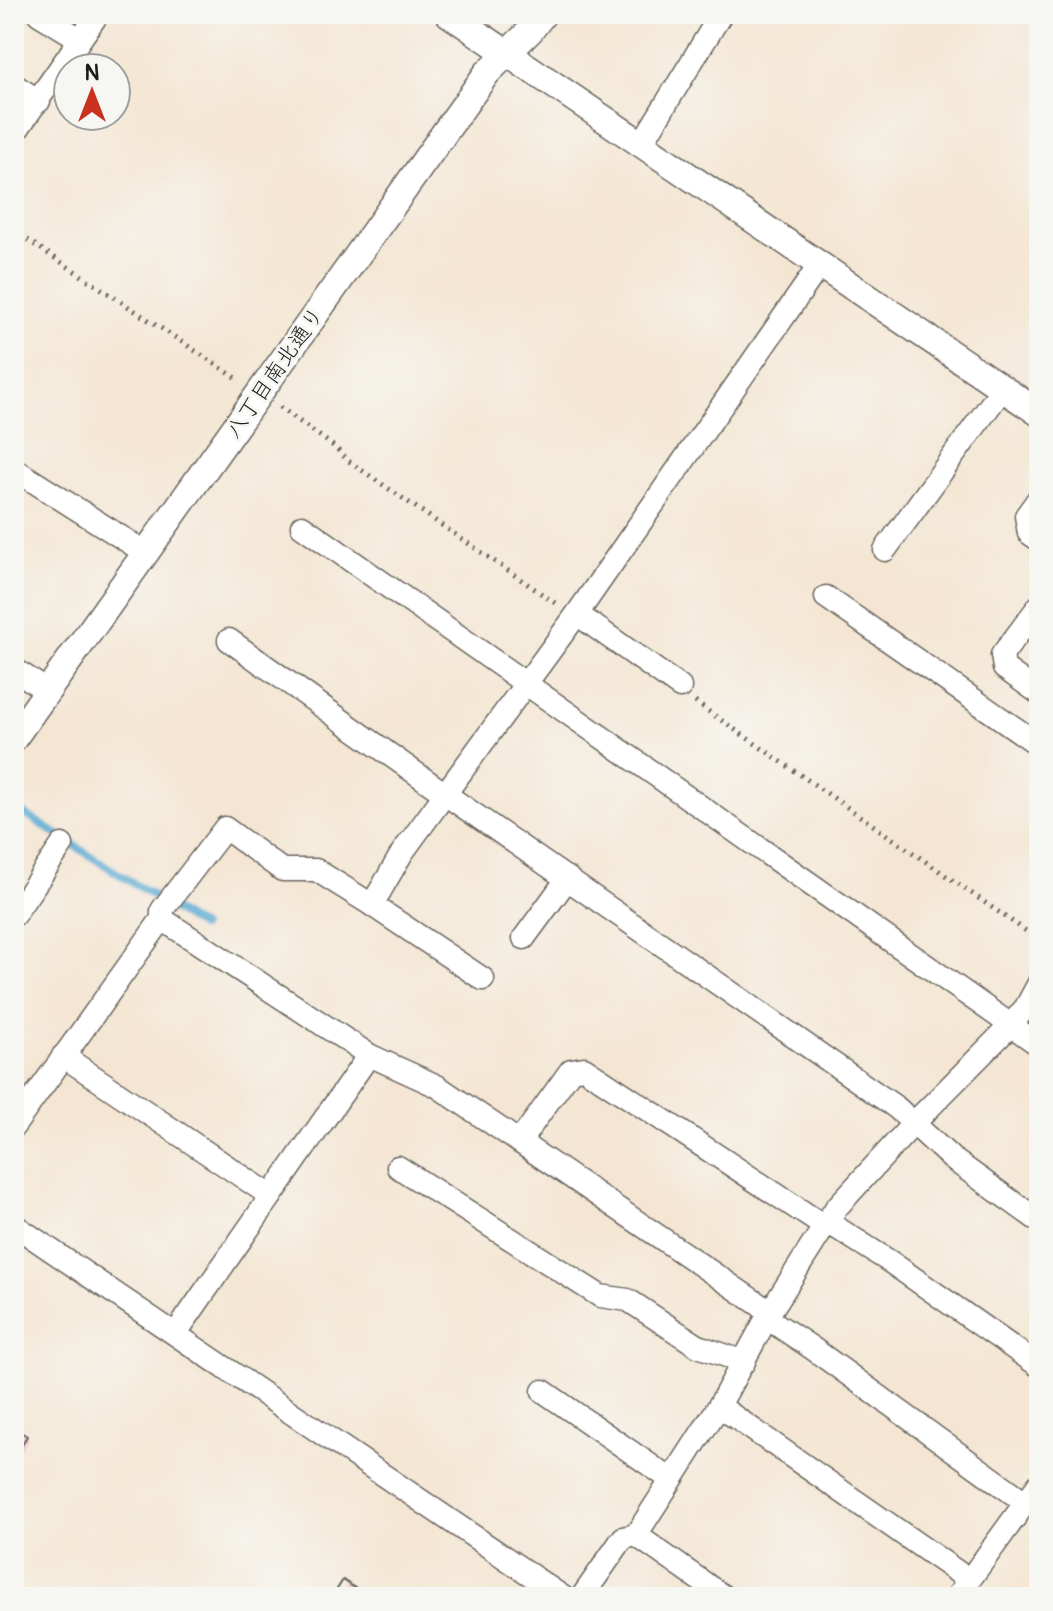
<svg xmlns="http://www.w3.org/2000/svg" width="1053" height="1611" font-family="Pangolin,'Klee One',sans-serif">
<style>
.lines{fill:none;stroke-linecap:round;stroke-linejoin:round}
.stream{stroke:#56a8d1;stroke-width:8}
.building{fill:#eaaacc}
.minor-casing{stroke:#68635c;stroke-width:25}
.tertiary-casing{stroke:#68635c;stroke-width:29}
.path{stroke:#68635c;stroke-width:5;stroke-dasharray:2 6;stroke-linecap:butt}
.minor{stroke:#fff;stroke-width:22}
.tertiary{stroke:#fff;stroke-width:26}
.labels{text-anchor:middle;stroke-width:6;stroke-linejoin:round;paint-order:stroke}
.street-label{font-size:22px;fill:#1c1c1c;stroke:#f6f6f2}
</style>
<rect width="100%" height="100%" fill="#f6f6f2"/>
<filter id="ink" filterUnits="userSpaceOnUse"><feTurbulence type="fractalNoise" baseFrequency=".0125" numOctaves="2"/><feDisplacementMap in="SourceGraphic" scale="16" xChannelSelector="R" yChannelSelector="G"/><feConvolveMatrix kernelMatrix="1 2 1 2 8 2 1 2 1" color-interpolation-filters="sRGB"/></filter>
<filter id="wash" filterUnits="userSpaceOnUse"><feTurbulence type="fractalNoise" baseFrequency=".006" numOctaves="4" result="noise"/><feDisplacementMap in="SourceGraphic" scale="32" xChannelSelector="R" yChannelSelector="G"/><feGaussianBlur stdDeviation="1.8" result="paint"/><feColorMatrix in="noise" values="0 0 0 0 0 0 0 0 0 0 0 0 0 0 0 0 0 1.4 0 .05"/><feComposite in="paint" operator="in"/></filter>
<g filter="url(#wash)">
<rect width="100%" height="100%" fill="#f4e6d3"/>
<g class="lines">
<g class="stream">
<path d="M1037,207L1039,205"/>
<path d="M14,807L158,899"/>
<path d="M172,909L201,927"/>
</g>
</g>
<g id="blocks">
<g class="building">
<path d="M14,1428L27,1436L14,1459Z"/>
<path d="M343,1580L368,1597H332Z"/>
</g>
</g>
</g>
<g filter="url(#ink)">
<use href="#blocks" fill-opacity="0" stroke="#68635c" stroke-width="2"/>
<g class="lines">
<g class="minor-casing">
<g id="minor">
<path d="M39,14L80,39"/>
<path d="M14,85L39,101"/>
<path d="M14,134L95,18"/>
<path d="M642,143L721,14"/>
<path d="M819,266L577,614L445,794L897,1108L951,1158L1039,1221"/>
<path d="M14,469L146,553"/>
<path d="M1039,498L1026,516L1029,533L1039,540"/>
<path d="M302,526L1039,1045"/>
<path d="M885,550L1002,389"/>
<path d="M826,597L1039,745"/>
<path d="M1039,606L1002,655L1004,668L1039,693"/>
<path d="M577,614L680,687"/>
<path d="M229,640L445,794L402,853L372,905L483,979"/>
<path d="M14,669L47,691"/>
<path d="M14,915L62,845"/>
<path d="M162,919L369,1055L437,1086L770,1312"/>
<path d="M524,938L568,878"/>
<path d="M63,1056L271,1196"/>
<path d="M14,1126L162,919V910L225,828L282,870H316L372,905"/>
<path d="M520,1141L571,1070L584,1068L824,1226"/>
<path d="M398,1167L600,1296L628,1300L698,1346L744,1362"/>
<path d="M826,1221L889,1261L1039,1366"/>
<path d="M14,1225L563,1597"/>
<path d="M767,1318L812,1348L1025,1502"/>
<path d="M176,1333L369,1055"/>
<path d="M543,1391L670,1479"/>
<path d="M719,1406L969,1580"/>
<path d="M636,1535L724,1597"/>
<path d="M582,1597L623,1538L636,1535L719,1406L770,1312L836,1208L914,1123L1011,1025L1026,1007L1039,983"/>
<path d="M957,1597L1039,1484"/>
</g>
</g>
<g class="tertiary-casing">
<g id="tertiary">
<path d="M449,14L1039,413"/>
<path d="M14,738L487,73L530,31L543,14"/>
</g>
</g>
<g class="path">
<path d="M14,231L238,379"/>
<path d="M280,407L336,448L347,460L558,605"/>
<path d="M695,702L1039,940"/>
</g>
<use href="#minor" class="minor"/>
<use href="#tertiary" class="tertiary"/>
</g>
</g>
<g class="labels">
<g class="street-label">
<text transform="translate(274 372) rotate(-55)" y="8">八丁目南北通り</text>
</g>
</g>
<rect width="1053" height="1611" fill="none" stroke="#f6f6f2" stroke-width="48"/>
<g transform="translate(92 92)"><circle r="38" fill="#f6f6f2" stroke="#9f9f9c" stroke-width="2"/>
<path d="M0-6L14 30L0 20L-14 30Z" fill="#c8321e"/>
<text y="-12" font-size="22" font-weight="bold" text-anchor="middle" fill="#1c1c1c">N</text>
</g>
</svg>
